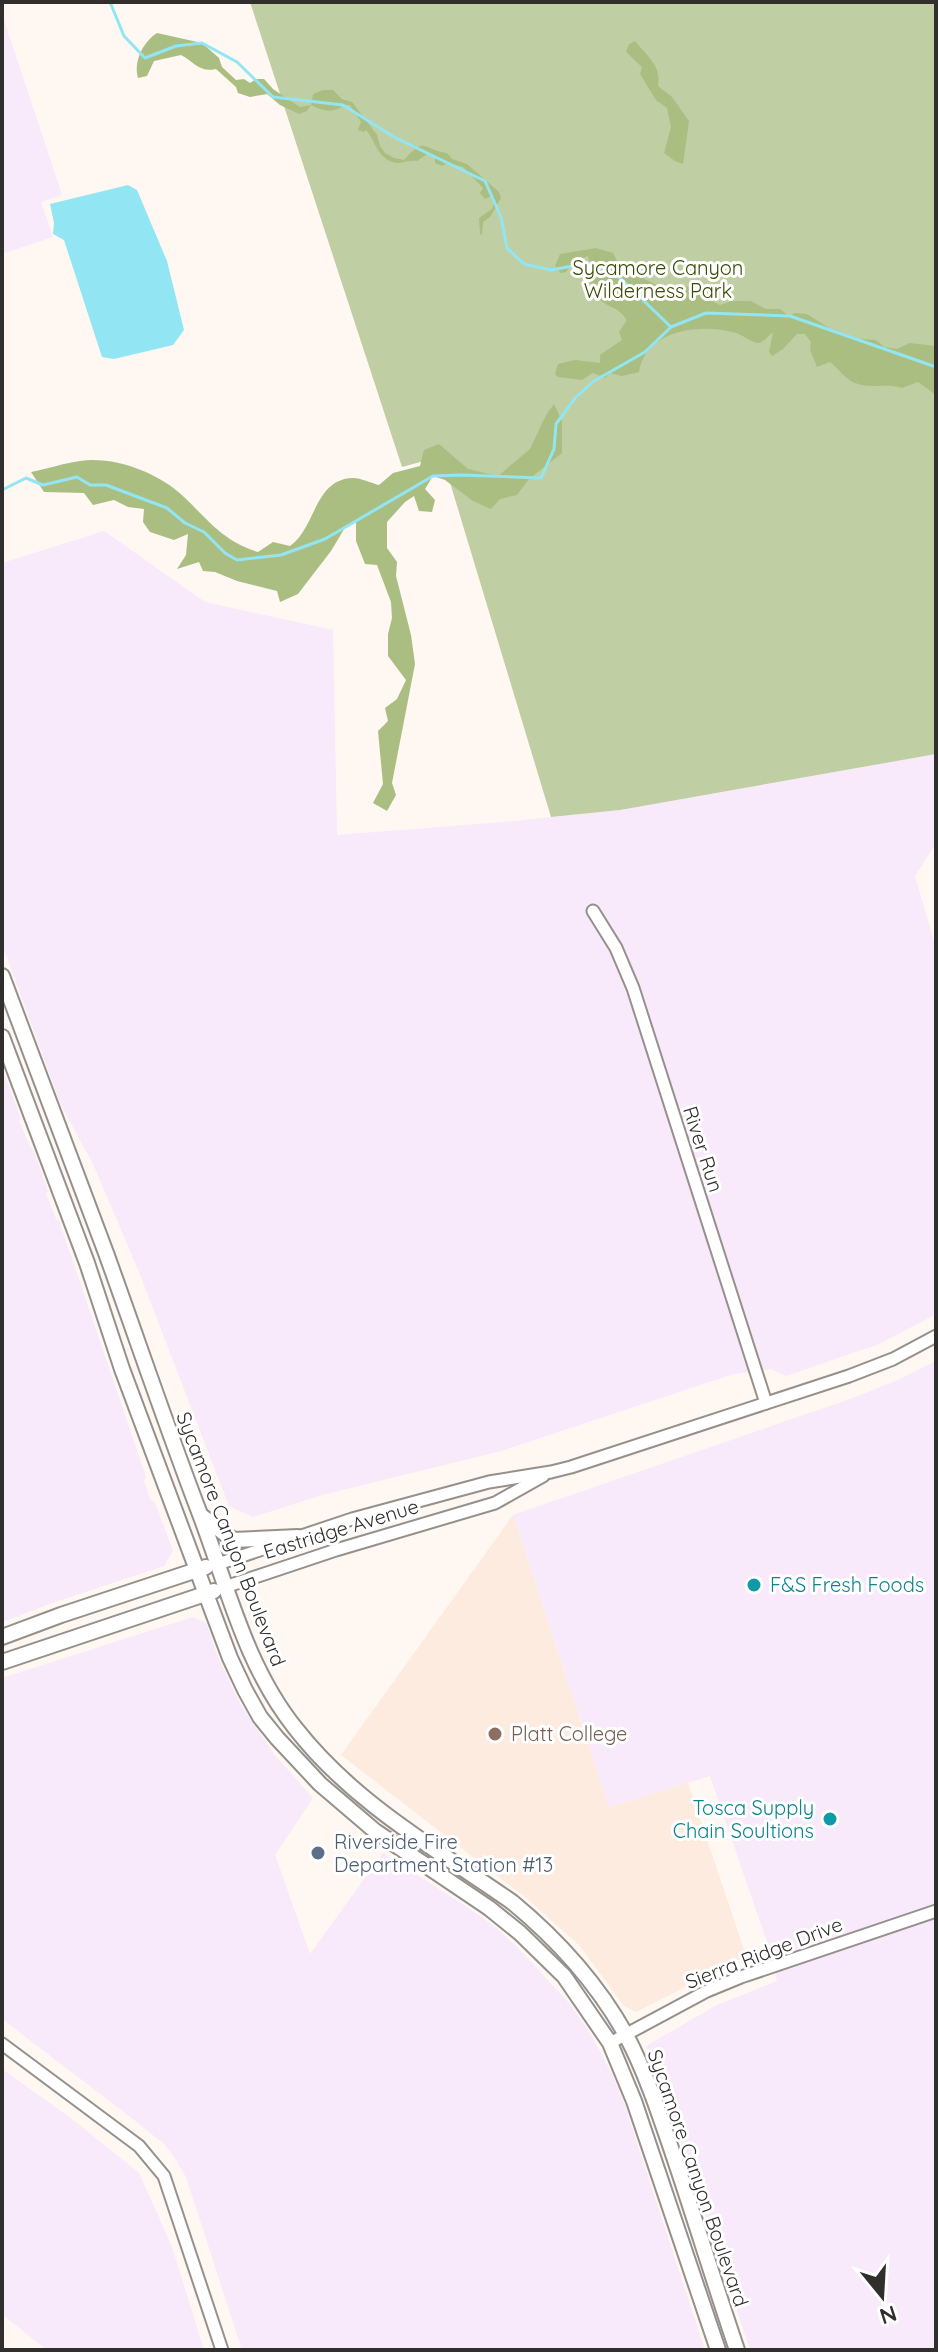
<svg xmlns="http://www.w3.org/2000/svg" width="938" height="2352" font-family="Quicksand,sans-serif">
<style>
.commercial{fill:#fdebe0}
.industrial{fill:#f8e9fb}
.green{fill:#bfcea3}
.forest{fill:#aabe82}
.water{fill:#92e6f4}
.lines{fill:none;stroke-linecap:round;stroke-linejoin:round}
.stream{stroke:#92e6f4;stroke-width:3}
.minor-casing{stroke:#96908b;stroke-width:15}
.major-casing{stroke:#96908b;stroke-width:18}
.minor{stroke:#fff;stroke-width:11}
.major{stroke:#fff;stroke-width:14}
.culture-dot{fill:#0f9aa8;stroke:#fff;stroke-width:3}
.education-dot{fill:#8d6e63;stroke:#fff;stroke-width:3}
.service-dot{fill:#5c6f8a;stroke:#fff;stroke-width:3}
.labels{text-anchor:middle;stroke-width:6;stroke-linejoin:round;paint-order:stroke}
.park-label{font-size:20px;fill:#3a4b05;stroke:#fff}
.street-label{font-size:20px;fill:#312f2d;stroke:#fff}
.culture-label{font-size:20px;fill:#0d838f;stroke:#fff;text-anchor:start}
.education-label{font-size:20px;fill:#785e54;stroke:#fff;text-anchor:start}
.service-label{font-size:20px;fill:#4e5e75;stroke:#fff;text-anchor:start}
</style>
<rect width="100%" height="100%" fill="#fef7f2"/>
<path class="commercial" d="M513,1515L609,1807L688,1783L746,1956L636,2012L624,2006L580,1946L525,1897L341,1755Z"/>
<g class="industrial">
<path d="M2,14L62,195L41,202L53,237L2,254Z"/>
<path d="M104,531L205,602L333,630L337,835L515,821L620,810L936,754V843L915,876L936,948V1314L879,1344L786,1376L771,1369L733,1374L501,1451L322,1495L253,1517L229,1506L139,1272L93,1164L61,1105L2,944V563Z"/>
<path d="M2,1068L21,1119L19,1121L30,1147L33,1149L48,1191L46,1194L56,1219L59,1221L70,1253L146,1477L144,1481L150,1499L155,1503L173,1551L164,1566L55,1602L2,1622Z"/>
<path d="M936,1361V2350H750L663,2088L646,2046L717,2005L777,1981L768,1945L710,1776L609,1807L513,1515L853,1398L898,1380Z"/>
<path d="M193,1617L206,1623L217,1655L238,1700L274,1754L313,1798L275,1855L310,1954L383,1853L470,1909L498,1929L521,1951L569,2003L590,2033L612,2074L623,2100L705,2350H242L186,2177L172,2154L164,2144L133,2119L2,2019V1678Z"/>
<path d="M2,2069L72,2119L139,2173L172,2247L204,2350H47L2,2314Z"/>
</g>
<path class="green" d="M250,2H936V754L620,810L551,817L442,456L402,467Z"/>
<g class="forest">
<path d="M157,33L202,43L219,58L222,67L236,80L244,79L250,83L256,79H264L273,89L300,107L311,105L313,94L323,90H333L342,99L352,102L377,135L380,146L385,153L394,158L404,160C426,135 422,150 447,153L452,159L467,164L499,192L501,198L490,217L483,222L482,235L480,234L479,218L492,209L495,201L492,196L485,199L480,193L483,188L463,167L448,163L442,166L435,163V157L429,153L417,161C409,160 405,163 398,163C379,162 376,142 366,130L364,132L358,130L361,122L350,105H344C334,114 322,111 311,105L307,111L299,114L280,105L267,94L250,97L238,93L236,87L216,69C200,73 194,62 181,55L154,61L147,76L138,78C133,62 143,42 157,33Z"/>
<path d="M635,41C647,56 662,66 658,86L672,97L689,121L683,164L675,161L664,153L671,127L667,108L656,100L640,74L642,67L626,52L629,44Z"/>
<path d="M596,248L613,253L620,267L663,288L686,286L705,292L710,300L720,305L732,301H751L766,309H780L789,316L795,313L807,314L829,328L860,339L876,340L884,347L897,349L910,343L936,346V395L918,382L902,388C887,383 871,389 855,383C846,380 838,368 830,362L817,367L810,350L811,342L805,334H797L783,349L772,356L769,352L773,332C769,335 763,343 758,343C752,343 743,335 736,333C701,323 646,329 639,372L622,376L610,373L605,378L593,373L582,380L558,377L555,374L558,364L575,360L600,363V355L622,340L619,332L627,320C616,305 612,310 600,300C587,289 591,272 588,256L573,262L566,272L561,273L555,266L560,254Z"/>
<path d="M554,404L562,421V453L529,479L517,495L500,499L491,509L473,501L445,480L433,476L425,489L435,500L432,512L419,511L414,496L405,502L387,522V548L397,562L396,576L411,635L415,664L392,783L396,795L387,811L373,803L383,784L378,731L388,721L385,708L397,699L406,680L388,656V634L392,618L391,602L377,565L365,564L356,541V522L346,526L331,551L298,594L280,602L277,591L237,581L215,572L203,571L199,562L177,569L186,555L188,534L174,540L150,532L143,522L144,509L128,507L114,500L93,505L84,493L44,492L31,472C47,469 64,463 80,461C115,456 159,473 184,497C209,521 223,541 258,552L273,542L290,546C316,528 314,479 353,478C361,478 371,483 379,485L393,473L420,466L424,450L439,444L468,469L498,476L530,449L546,415Z"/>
</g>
<path class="water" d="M128,185L137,190L167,261L184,330L173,345L114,359L102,357L64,240L53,234L54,223L50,204Z"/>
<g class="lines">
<g class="stream">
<path d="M110,2L124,36L145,58L176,46L202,43L237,62L273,97L343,105L394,137L485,181L501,217L507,248L524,264L551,270L589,263L620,278L671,327L706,313L790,316L936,367"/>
<path d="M2,490L26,478L43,485L77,477L90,485H106L167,508L185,523L204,532L225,553L237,560L281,555L325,539L433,476L461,475L541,478L554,449L556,424L576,397L594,381L645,352L671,327"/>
</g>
<g class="minor-casing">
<g id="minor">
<path d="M593,911L616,948L633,988L766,1403"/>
<path d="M218,1564L352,1519L489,1482L551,1472L571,1467L849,1376L893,1359L936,1336"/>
<path d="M225,1587L336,1550L495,1503L543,1476"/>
<path d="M610,2043L707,1991L741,1977L936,1911"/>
<path d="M2,2044L139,2146L164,2176L222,2350"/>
</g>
</g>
<g class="major-casing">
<g id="major">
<path d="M2,976C37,1069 72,1161 106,1253C137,1339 166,1425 198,1509C227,1584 245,1666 296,1729C354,1803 436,1849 512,1902C558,1940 597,1983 626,2035C646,2073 659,2113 673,2154C695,2219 715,2285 737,2350"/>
<path d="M2,1037L87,1263L122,1369L206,1594L230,1658L245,1690L260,1717L277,1738L320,1784L375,1831L489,1908L520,1933L564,1976L610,2043L634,2101L718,2350"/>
<path d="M203,1517L233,1540L298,1537"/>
<path d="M2,1637L61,1615L206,1567"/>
<path d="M2,1662L214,1591"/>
</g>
</g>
<use href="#minor" class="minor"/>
<use href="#major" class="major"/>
</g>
<g class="culture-dot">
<circle cx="754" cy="1585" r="8"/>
<circle cx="830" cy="1819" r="8"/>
</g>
<circle class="education-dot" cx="495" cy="1734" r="8"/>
<circle class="service-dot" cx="318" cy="1853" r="8"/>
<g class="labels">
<g class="park-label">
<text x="658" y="275">Sycamore Canyon<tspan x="658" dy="23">Wilderness Park</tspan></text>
</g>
<g class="street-label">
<text transform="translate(703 1149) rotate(72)" y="7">River Run</text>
<text transform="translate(341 1529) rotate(-17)" y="7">Eastridge Avenue</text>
<text transform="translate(231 1539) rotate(69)" y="7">Sycamore Canyon Boulevard</text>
<text transform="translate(764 1953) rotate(-21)" y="7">Sierra Ridge Drive</text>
<text transform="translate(698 2178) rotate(71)" y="7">Sycamore Canyon Boulevard</text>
</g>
<g class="culture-label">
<text x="770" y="1592">F&amp;S Fresh Foods</text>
<text x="814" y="1815" text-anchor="end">Tosca Supply<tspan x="814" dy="23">Chain Soultions</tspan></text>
</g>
<g class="education-label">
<text x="511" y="1741">Platt College</text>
</g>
<g class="service-label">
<text x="334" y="1849">Riverside Fire<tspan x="334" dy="23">Department Station #13</tspan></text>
</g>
</g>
<rect width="938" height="2352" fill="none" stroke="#312f2d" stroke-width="8"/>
<g transform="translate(882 2296) rotate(162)" stroke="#ffffff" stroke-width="6" paint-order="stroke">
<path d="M0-6L14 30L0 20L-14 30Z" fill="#312f2d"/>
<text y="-12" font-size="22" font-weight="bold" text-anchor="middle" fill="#312f2d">N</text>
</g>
</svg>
